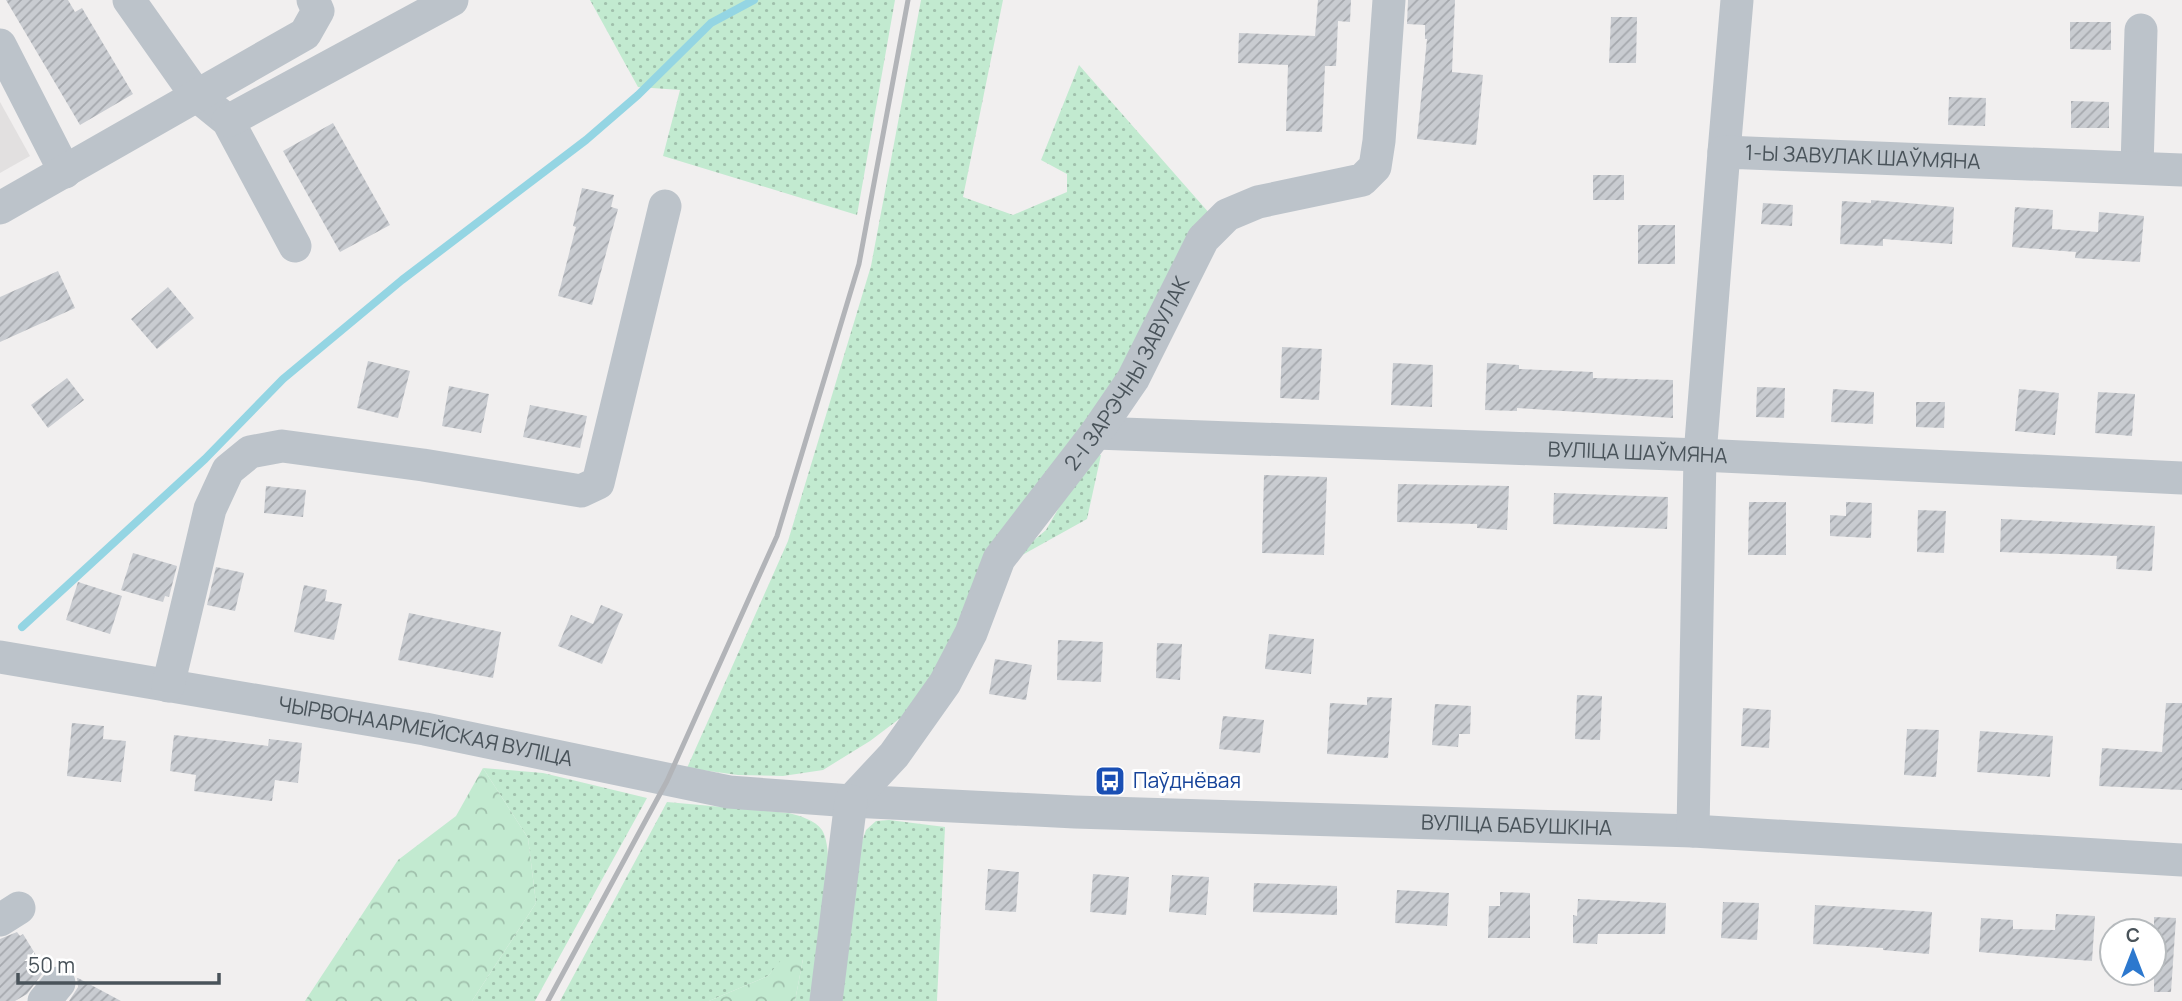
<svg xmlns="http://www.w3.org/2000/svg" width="2182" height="1001" font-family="Manrope,sans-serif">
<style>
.education{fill:#e2e0e0}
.grass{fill:url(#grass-dots)}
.forest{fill:url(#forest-crowns)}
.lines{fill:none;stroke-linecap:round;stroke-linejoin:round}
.stream{stroke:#94d5e3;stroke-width:8}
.building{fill:url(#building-hatch)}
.minor{stroke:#bcc3ca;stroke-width:33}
.rail{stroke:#b2b4b8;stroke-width:5}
.labels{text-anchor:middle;stroke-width:6;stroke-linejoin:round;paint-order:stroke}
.street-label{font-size:21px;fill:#49535a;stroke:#fff}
.transit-label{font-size:21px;fill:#164399;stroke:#fff;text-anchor:start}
</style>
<defs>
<pattern id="grass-dots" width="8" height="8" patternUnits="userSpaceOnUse" patternTransform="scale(1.75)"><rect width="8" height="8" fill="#c2ead0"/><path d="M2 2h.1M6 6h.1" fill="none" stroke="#a0c0ac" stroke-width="1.8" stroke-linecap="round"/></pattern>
<pattern id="forest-crowns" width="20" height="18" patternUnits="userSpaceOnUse" patternTransform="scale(1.75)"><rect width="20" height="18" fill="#c2ead0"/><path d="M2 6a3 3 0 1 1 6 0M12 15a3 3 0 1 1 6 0" fill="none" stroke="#a0c0ac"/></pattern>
<pattern id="building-hatch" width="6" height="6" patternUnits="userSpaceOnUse" patternTransform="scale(1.75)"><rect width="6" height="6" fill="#c9ccd1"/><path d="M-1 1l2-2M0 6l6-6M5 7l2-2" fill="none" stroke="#a5a8ad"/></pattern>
</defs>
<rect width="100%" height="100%" fill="#f1efef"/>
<path class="education" d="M0,102L30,156L0,173Z"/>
<g class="grass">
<path d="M590,0H895L857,215L663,156L680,90L638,87Z"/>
<path d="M921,0H1003L963,197L1013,215L1067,192V174L1041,160L1079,65L1210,214L1126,376L915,707L870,741L823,770L783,776L738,775L687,768L788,541L871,266Z"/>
<path d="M1101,455L1087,519L1006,564L1046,530L1089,456Z"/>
<path d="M483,768L543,773L647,798L535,1001H472L536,903L528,838Z"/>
<path d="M667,802L789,813C800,816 815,820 822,830C839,857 816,967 811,1001H795L803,959H783L768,976L709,1001H560Z"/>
<path d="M889,820L945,827L937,1001H840L858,854L866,830L876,821Z"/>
</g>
<g class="forest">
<path d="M483,768L528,838L536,903L472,1001H305L398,860L456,816Z"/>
<path d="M782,959H803L795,1001H709L768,976Z"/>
</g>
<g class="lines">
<path class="stream" d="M22,627L205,459L283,379L402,280L586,140L638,95L711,23L754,0"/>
</g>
<g class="building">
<path d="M6,0H68L75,12L82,8L133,94L80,125Z"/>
<path d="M1318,0H1351L1350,22L1338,21L1336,66H1325L1322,132L1286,131L1288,65L1238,63L1239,33L1315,36Z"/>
<path d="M1408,0H1455L1452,72L1483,75L1476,145L1417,139L1427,39H1425V25L1407,24Z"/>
<path d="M1611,17H1637L1636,63H1609Z"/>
<path d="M2070,22H2111V50L2070,49Z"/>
<path d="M1949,97L1986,98L1985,126L1948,125Z"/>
<path d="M2071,101L2109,102V128H2071Z"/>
<path d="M333,123L390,225L340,252L283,151Z"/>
<rect x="1593" y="175" width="31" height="25"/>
<path d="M582,188L614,195L611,207L618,209L592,305L558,296L576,227L573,226Z"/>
<path d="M1871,200L1954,207L1952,244L1883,239V246L1840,244L1842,201L1871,203Z"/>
<path d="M1763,203L1793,205L1792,226L1761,224Z"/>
<path d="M2015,207L2053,210L2052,229L2098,232L2099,212L2144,216L2140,262L2075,258L2076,252L2012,247Z"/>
<rect x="1638" y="225" width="37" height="39"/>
<path d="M58,271L75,308L0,342V297Z"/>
<path d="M168,287L194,318L157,349L131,319Z"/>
<path d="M1282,347L1322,349L1319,400L1280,398Z"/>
<path d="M368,361L410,371L398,418L357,408Z"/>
<path d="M1393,363L1433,365L1432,407L1391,405Z"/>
<path d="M1487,363L1519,365V369L1593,372V378L1673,380V418L1517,408V411L1485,410Z"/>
<path d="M67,378L84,400L48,428L31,405Z"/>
<path d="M449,386L489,394L481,433L442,426Z"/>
<path d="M1757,387L1785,388L1784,418L1756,417Z"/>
<path d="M1833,389L1874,392L1873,424L1831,422Z"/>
<path d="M2019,389L2059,393L2055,435L2015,431Z"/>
<path d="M2098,392L2135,394L2132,436L2095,433Z"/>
<path d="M1916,402H1945L1944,428L1916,427Z"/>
<path d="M530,405L587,416L580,448L523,437Z"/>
<path d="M1264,475L1327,477L1324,555L1262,553Z"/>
<path d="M1398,484L1509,486L1507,530L1477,528V524L1397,522Z"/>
<path d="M266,486L306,490L303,517L264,513Z"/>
<path d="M1554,493L1668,497L1667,529L1553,524Z"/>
<path d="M1749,502H1786V555H1748Z"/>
<path d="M1846,502L1872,503L1871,538L1830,536V515L1846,516Z"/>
<path d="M1918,510L1946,511L1944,553L1917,552Z"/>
<path d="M2001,519L2155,526L2152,571L2116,569L2117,556L2000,552Z"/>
<path d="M133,553L177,566L169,597L165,596L163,602L121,590Z"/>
<path d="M216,567L244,573L235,611L207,605Z"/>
<path d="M78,582L122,596L110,634L66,620Z"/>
<path d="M304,585L327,590L325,601L342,604L334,640L294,632Z"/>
<path d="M601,605L623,614L602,664L558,646L571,615L593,624Z"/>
<path d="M409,613L501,632L493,678L398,660Z"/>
<path d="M1269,634L1314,639L1311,674L1265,669Z"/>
<path d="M1058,640L1103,642L1101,682L1057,680Z"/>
<path d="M1157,643L1182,644L1180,680L1156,678Z"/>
<path d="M995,659L1032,665L1026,700L989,694Z"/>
<path d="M1577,695L1602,696L1600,740L1575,739Z"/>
<path d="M1367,697L1392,698L1388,758L1327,754L1330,703L1367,705Z"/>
<path d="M2166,703H2182V790L2099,786L2102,748L2162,752Z"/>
<path d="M1435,704L1471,706L1470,734H1459L1458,747L1432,745Z"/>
<path d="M1743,708L1771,710L1769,748L1741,746Z"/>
<path d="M1223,716L1264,720L1260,753L1219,749Z"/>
<path d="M72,723L104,726L103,739L126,741L121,782L67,776Z"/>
<path d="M1907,729L1939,730L1936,777L1904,775Z"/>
<path d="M1980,731L2053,736L2050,777L1977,772Z"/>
<path d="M174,735L268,746L269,739L302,743L298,783L275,780L272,801L194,791L196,775L170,771Z"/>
<path d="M988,869L1019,872L1016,912L985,910Z"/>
<path d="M1093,874L1129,877L1126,915L1090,912Z"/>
<path d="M1172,875L1209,877L1206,915L1169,912Z"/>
<path d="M1254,883L1337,886V915L1253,912Z"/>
<path d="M1397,890L1449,893L1447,926L1395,923Z"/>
<path d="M1500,892L1530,893V938H1488L1489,906H1500Z"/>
<path d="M1578,899L1666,903L1665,934H1598L1597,944L1573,943V915L1577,916Z"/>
<path d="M1723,902L1759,903L1757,940L1721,938Z"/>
<path d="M1815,905L1932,912L1929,954L1883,950V948L1813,944Z"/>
<path d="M2056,914L2095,916L2092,961L1979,952L1981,918L2013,920V929L2055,930Z"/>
<path d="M2154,917L2176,918L2171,992H2154Z"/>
<path d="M17,932L20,936L23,934L45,970L27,994L15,1001H0V939Z"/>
<path d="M77,978H78L121,1001H69L78,987Z"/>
</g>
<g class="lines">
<g class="minor">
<path d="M129,0L196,95L228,121L295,246"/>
<path d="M0,45L65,172"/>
<path d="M228,121L452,0"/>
<path d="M1724,152L1737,0"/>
<path d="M2137,167L2141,30"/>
<path d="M0,208L305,34L318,11L313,0"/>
<path id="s1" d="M1096,433L1700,455L2182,478"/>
<path id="s2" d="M0,657L425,729L729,792L851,801L1075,812L1693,831L2182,860"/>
<path d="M168,686L210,509L228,470L250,452L282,446L423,465L581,491L598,483L665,206"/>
<path id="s3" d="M851,801L894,755L945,683L971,633L999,559L1096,433L1133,379L1203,239L1227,215L1258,202L1362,180L1375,167L1379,141L1389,0"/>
<path id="s4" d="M1693,831L1700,455L1724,152L2182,170"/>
<path d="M0,920L19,908"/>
<path d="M44,1001L59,983"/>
<path d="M826,1001L851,801"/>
</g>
<path class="rail" d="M548,1001L667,781L777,536L859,264L908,0"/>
</g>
<defs>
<g id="bus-square" transform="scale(1.575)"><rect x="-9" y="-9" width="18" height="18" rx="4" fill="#1a4fb4" stroke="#fff"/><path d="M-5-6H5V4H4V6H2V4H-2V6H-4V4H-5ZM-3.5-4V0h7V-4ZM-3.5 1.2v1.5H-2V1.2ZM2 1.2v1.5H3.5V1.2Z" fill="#fff"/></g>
</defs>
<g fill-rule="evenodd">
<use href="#bus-square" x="1110" y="781"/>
</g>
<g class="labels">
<g class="street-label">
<text dy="7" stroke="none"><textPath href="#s4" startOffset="819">1-Ы ЗАВУЛАК ШАЎМЯНА</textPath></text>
<text dy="7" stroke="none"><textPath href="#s3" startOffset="513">2-І ЗАРЭЧНЫ ЗАВУЛАК</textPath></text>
<text dy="7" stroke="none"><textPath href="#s1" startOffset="542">ВУЛІЦА ШАЎМЯНА</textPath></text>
<text dy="7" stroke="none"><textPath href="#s2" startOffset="432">ЧЫРВОНААРМЕЙСКАЯ ВУЛІЦА</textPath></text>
<text dy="7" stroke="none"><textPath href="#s2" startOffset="1530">ВУЛІЦА БАБУШКІНА</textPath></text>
</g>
<g class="transit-label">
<text x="1133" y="788">Паўднёвая</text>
</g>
</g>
<g transform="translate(2133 952)"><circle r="33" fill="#ffffff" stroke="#b6babd" stroke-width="2"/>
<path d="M0-5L12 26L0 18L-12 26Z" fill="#2c78ce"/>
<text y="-10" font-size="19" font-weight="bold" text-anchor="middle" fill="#49535a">С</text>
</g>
<path d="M18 973v10h201v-10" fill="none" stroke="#49535a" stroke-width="3.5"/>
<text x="28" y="973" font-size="21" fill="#49535a" stroke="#ffffff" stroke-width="5" paint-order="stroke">50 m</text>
</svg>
